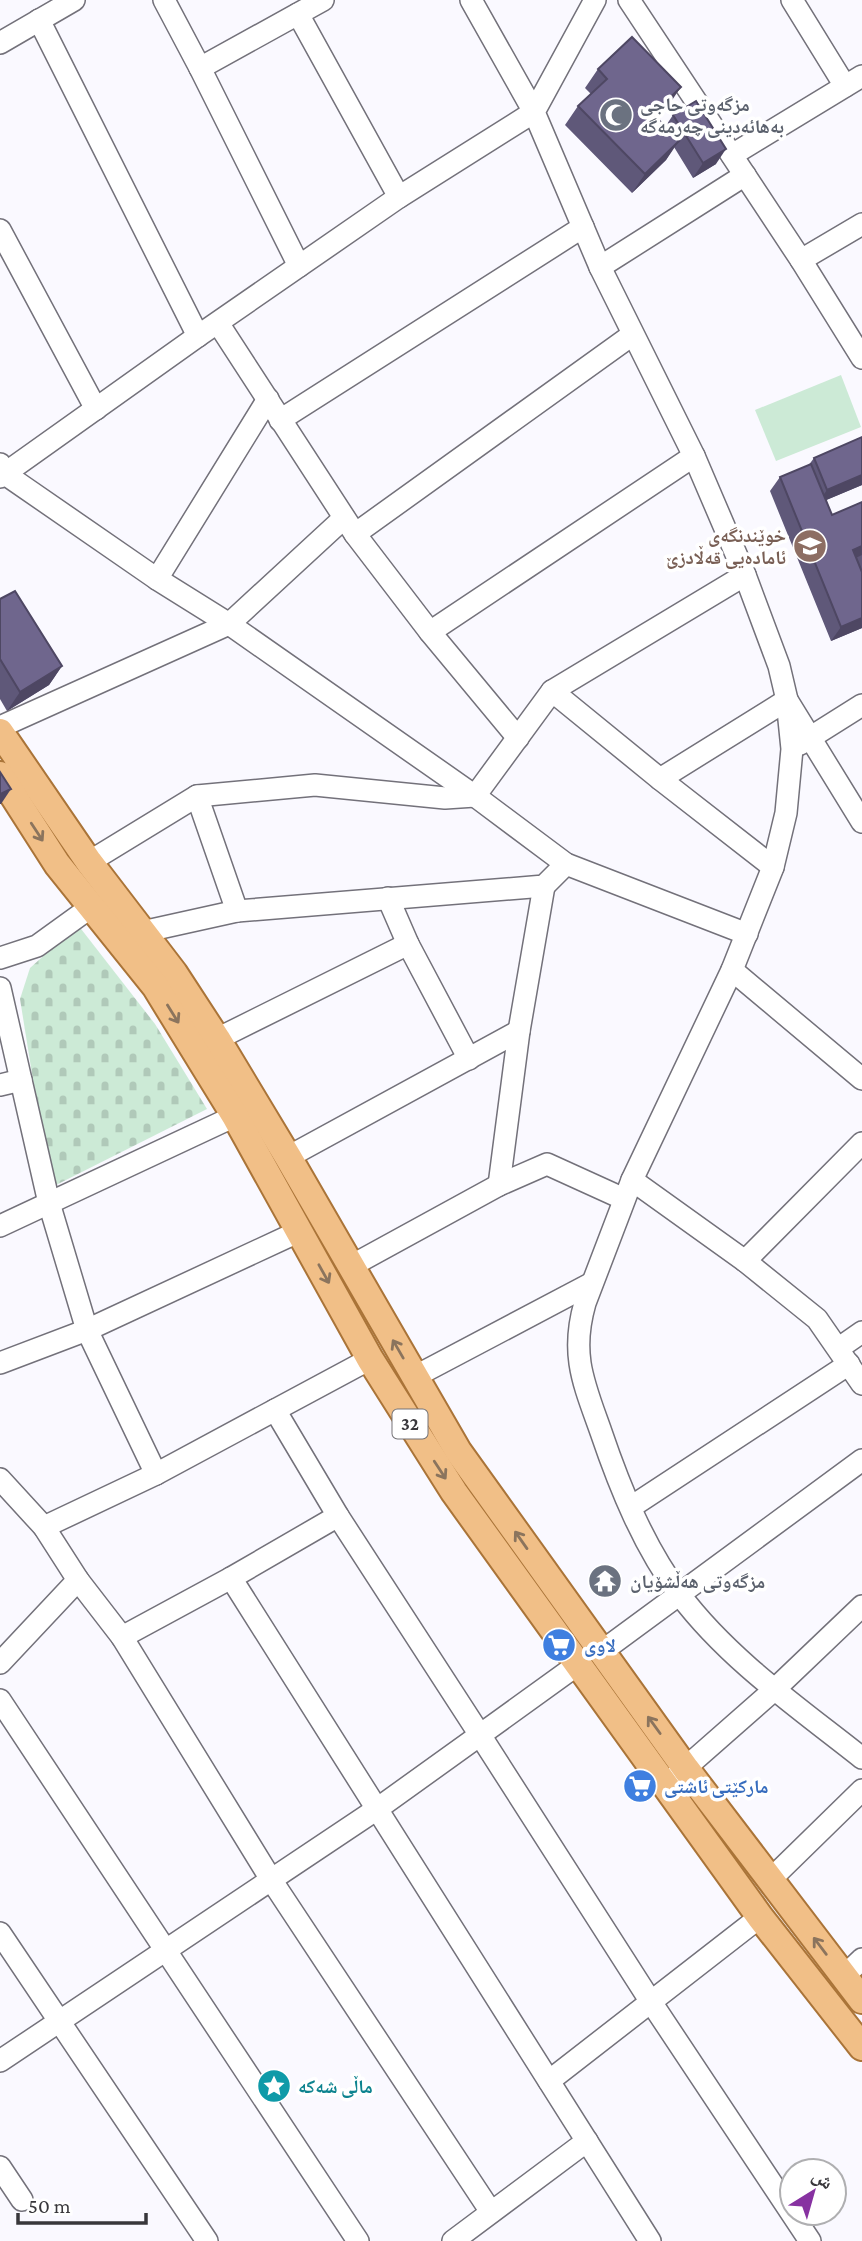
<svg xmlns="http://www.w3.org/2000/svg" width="862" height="2241" font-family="'Crimson Pro','Noto Naskh Arabic',serif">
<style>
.cemetery{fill:url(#cemetery-stones)}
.park{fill:#ccead6}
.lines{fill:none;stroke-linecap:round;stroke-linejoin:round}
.minor-casing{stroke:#73717a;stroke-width:24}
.major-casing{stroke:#aa7438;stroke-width:30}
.minor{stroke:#fff;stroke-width:21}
.major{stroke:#f1bf87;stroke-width:26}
.wall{fill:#5f5879}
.shaded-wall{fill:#4e4763}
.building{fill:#6f668d;stroke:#4e4763;stroke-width:2}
.oneway{stroke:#8b745d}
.labels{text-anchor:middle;stroke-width:7;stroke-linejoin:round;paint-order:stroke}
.shield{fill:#fff;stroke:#747376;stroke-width:2}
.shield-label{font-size:18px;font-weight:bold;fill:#38373b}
.worship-label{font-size:19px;font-weight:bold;fill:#5b616d;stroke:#fff;text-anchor:start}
.education-label{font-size:19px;font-weight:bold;fill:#785e54;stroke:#fff;text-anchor:end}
.shop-label{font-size:19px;font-weight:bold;fill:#366cbe;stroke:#fff;text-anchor:start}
.culture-label{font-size:19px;font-weight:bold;fill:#0d838f;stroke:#fff;text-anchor:start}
</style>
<defs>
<pattern id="cemetery-stones" width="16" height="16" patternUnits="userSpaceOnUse" patternTransform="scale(1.75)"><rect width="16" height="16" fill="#ccead6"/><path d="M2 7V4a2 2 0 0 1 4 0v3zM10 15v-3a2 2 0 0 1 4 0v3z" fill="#b0c9b9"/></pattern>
</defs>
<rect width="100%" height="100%" fill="#faf9ff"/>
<path class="cemetery" d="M78,925L155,1024L207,1109L56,1185L43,1142L20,999L30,968Z"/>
<path class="park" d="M841,375L861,427L776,461L755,410Z"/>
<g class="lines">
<g class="minor-casing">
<g id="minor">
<path d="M164,0L200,68L299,266"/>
<path d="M595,0L534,112L600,267L694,456L745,575L779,666L787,700L792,749L786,813L773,867L732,970L632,1180L585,1303C570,1355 584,1384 601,1432C620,1488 644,1547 680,1595C729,1660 799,1708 862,1758"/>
<path d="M629,0L801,260L862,358"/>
<path d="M792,0L845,86"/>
<path d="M298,14L399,197"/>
<path d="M39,20L198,336"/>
<path d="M0,43L74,0"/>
<path d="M200,68L323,0"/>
<path d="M732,155L862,76"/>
<path d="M0,230L96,409"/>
<path d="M801,260L862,224"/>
<path d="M600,267L745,175"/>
<path d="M218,323L355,534L430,632L518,738"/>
<path d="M280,420L583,227"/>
<path d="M0,464L5,474L157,579L229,624L475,796L566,864L747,934"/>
<path d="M0,477L198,336L399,197L534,112L471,0"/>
<path d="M355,534L632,335"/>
<path d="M157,579L268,399"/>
<path d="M430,632L694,456"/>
<path d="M552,691L660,779L773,867"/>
<path d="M0,727L229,624L344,518"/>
<path d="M800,744L862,705"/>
<path d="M660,779L787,700L862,822"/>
<path d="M197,796L237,911"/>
<path d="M89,862L197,796L315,785L445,798L475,796L552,691L745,575"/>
<path d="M388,898L408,944L469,1059"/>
<path d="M142,932L237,911L544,886L566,864"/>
<path d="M0,958L37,946L91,907"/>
<path d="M732,970L862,1079"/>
<path d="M0,988L49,1203L87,1330L156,1474"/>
<path d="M217,1039L408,944"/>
<path d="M0,1085L21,1080"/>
<path d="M288,1157L519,1031"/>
<path d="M632,1180L745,1261L817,1319L862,1384"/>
<path d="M499,1185L519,1031L544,886"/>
<path d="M0,1226L235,1116"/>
<path d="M745,1261L862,1143"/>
<path d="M351,1266L499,1185L547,1164L624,1199"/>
<path d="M839,1348L862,1332"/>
<path d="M370,1359L275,1410L338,1516L480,1735L577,1665"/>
<path d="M0,1363L87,1330L300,1231"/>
<path d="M414,1377L592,1283"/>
<path d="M0,1479L44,1527L78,1580L122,1637L272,1881L491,2212"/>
<path d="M631,1507L849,1364"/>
<path d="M44,1527L156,1474L275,1410"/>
<path d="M231,1578L650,2241"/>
<path d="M122,1637L231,1578L338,1516"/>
<path d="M601,1652L862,1460"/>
<path d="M0,1663L78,1580"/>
<path d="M0,1700L358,2241"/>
<path d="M675,1777L775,1689L862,1606"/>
<path d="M770,1880L862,1790"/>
<path d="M0,1933L207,2241"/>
<path d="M843,1977L862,1959"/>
<path d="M0,2061L377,1809L480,1735L651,2002L810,2241"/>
<path d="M549,2081L760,1917"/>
<path d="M0,2167L22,2200"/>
<path d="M453,2241L587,2141"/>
</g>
</g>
<g class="major-casing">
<g id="major">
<path d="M0,732L89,862L174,973L217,1039L288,1157L458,1451L686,1769L862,2000"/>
<path d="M0,775L57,864L155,986L235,1116L370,1359L454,1492L760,1917L862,2047"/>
</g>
</g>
<use href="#minor" class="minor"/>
<use href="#major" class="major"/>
</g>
<g class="wall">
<path d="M598,69L668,106L656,117L665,127L673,115L716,164L693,178L674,147L666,160L632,193L565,125L578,106L591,94L585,88Z"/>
<path d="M814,458L862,485L826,500L832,515L862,502V628L831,641L770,491L780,477L808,466Z"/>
<path d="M0,599L62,666L49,685L7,711L0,699Z"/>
</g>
<g class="shaded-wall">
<path d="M681,87L668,106L640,133L653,114Z"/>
<path d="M679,141L666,160L632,193L645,174Z"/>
<path d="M726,149L716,164L693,178L703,163Z"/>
<path d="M862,475V485L817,504L827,490Z"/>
<path d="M862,546V555L843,564L853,550Z"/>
<path d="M862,618V628L831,641L841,627Z"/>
<path d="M62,666L49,685L7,711L20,692Z"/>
<path d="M11,789L1,804H0V794Z"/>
</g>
<g class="building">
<path d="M632,37L681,87L653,114L679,141L645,174L578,106L607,79L598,69Z"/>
<path d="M696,101L726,149L703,163L673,115Z"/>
<path d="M862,437V475L827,490L814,458Z"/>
<path d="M811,464L832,515L862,502V546L853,550L862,572V618L841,627L780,477Z"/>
<path d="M15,591L62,666L20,692L0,659V599Z"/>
<path d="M0,772L11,789L0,794Z"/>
</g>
<defs><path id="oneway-shaft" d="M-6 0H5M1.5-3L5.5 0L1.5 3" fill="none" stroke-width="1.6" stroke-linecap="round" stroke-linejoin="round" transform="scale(1.75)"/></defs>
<g class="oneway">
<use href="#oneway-shaft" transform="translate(37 832) rotate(57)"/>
<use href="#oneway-shaft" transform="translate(173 1014) rotate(58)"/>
<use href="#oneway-shaft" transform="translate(324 1274) rotate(61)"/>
<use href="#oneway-shaft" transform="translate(398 1349) rotate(-120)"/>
<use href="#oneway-shaft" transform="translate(440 1470) rotate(57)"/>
<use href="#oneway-shaft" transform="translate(521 1540) rotate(-125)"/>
<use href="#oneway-shaft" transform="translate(654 1725) rotate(-126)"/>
<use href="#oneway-shaft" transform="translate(820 1946) rotate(-127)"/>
</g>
<defs>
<g id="mosque-disc" transform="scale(1.75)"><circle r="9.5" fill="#6b7280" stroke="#fff"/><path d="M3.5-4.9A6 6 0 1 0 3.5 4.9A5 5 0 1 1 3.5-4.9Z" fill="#fff"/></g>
<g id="school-disc" transform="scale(1.75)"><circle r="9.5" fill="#8d6e63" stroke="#fff"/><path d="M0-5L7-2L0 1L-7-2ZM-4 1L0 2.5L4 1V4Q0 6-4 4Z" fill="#fff"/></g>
<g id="temple-disc" transform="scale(1.75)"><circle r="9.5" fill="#6b7280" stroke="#fff"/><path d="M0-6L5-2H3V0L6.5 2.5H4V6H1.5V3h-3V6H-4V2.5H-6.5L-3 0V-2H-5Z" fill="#fff"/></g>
<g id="supermarket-disc" transform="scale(1.75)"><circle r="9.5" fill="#3f7fe0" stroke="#fff"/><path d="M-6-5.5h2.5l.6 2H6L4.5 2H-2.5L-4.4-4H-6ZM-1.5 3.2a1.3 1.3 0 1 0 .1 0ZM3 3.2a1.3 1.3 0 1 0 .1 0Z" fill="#fff"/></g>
<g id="sight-disc" transform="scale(1.75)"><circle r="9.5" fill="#0f9aa8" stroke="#fff"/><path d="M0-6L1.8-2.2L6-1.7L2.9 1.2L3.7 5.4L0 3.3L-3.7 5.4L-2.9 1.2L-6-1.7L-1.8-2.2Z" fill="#fff"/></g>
</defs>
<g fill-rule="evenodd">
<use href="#mosque-disc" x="616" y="115"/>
<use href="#school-disc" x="810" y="546"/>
<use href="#temple-disc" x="605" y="1581"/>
<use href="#supermarket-disc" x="559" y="1645"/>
<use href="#supermarket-disc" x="640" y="1786"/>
<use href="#sight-disc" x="274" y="2086"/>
</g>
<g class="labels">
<rect class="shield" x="392.5" y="1409.5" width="35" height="29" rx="5"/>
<g class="shield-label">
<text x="410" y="1430">32</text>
</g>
<g class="worship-label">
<text x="640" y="111">مزگەوتی حاجی<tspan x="640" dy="22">بەهائەدینی چەرمەگە</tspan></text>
<text x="630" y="1588">مزگەوتی ھەڵشۆیان</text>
</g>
<g class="education-label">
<text x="786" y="542">خوێندنگەی<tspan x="786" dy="22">ئامادەیی قەڵادزێ</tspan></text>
</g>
<g class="shop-label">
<text x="584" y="1652">لاوی</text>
<text x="664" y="1793">مارکێتی ئاشتی</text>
</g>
<g class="culture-label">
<text x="298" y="2093">ماڵی شەکە</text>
</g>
</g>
<g transform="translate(813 2192) rotate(37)"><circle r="33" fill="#ffffff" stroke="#afafb1" stroke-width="2"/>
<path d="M0-5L12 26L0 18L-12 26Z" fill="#8732a1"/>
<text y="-10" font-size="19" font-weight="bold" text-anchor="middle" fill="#38373b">ش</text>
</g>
<path d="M18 2213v10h128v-10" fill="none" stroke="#38373b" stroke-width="3.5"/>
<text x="28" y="2213" font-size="21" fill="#38373b" stroke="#ffffff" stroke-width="5" paint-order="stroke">50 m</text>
</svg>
